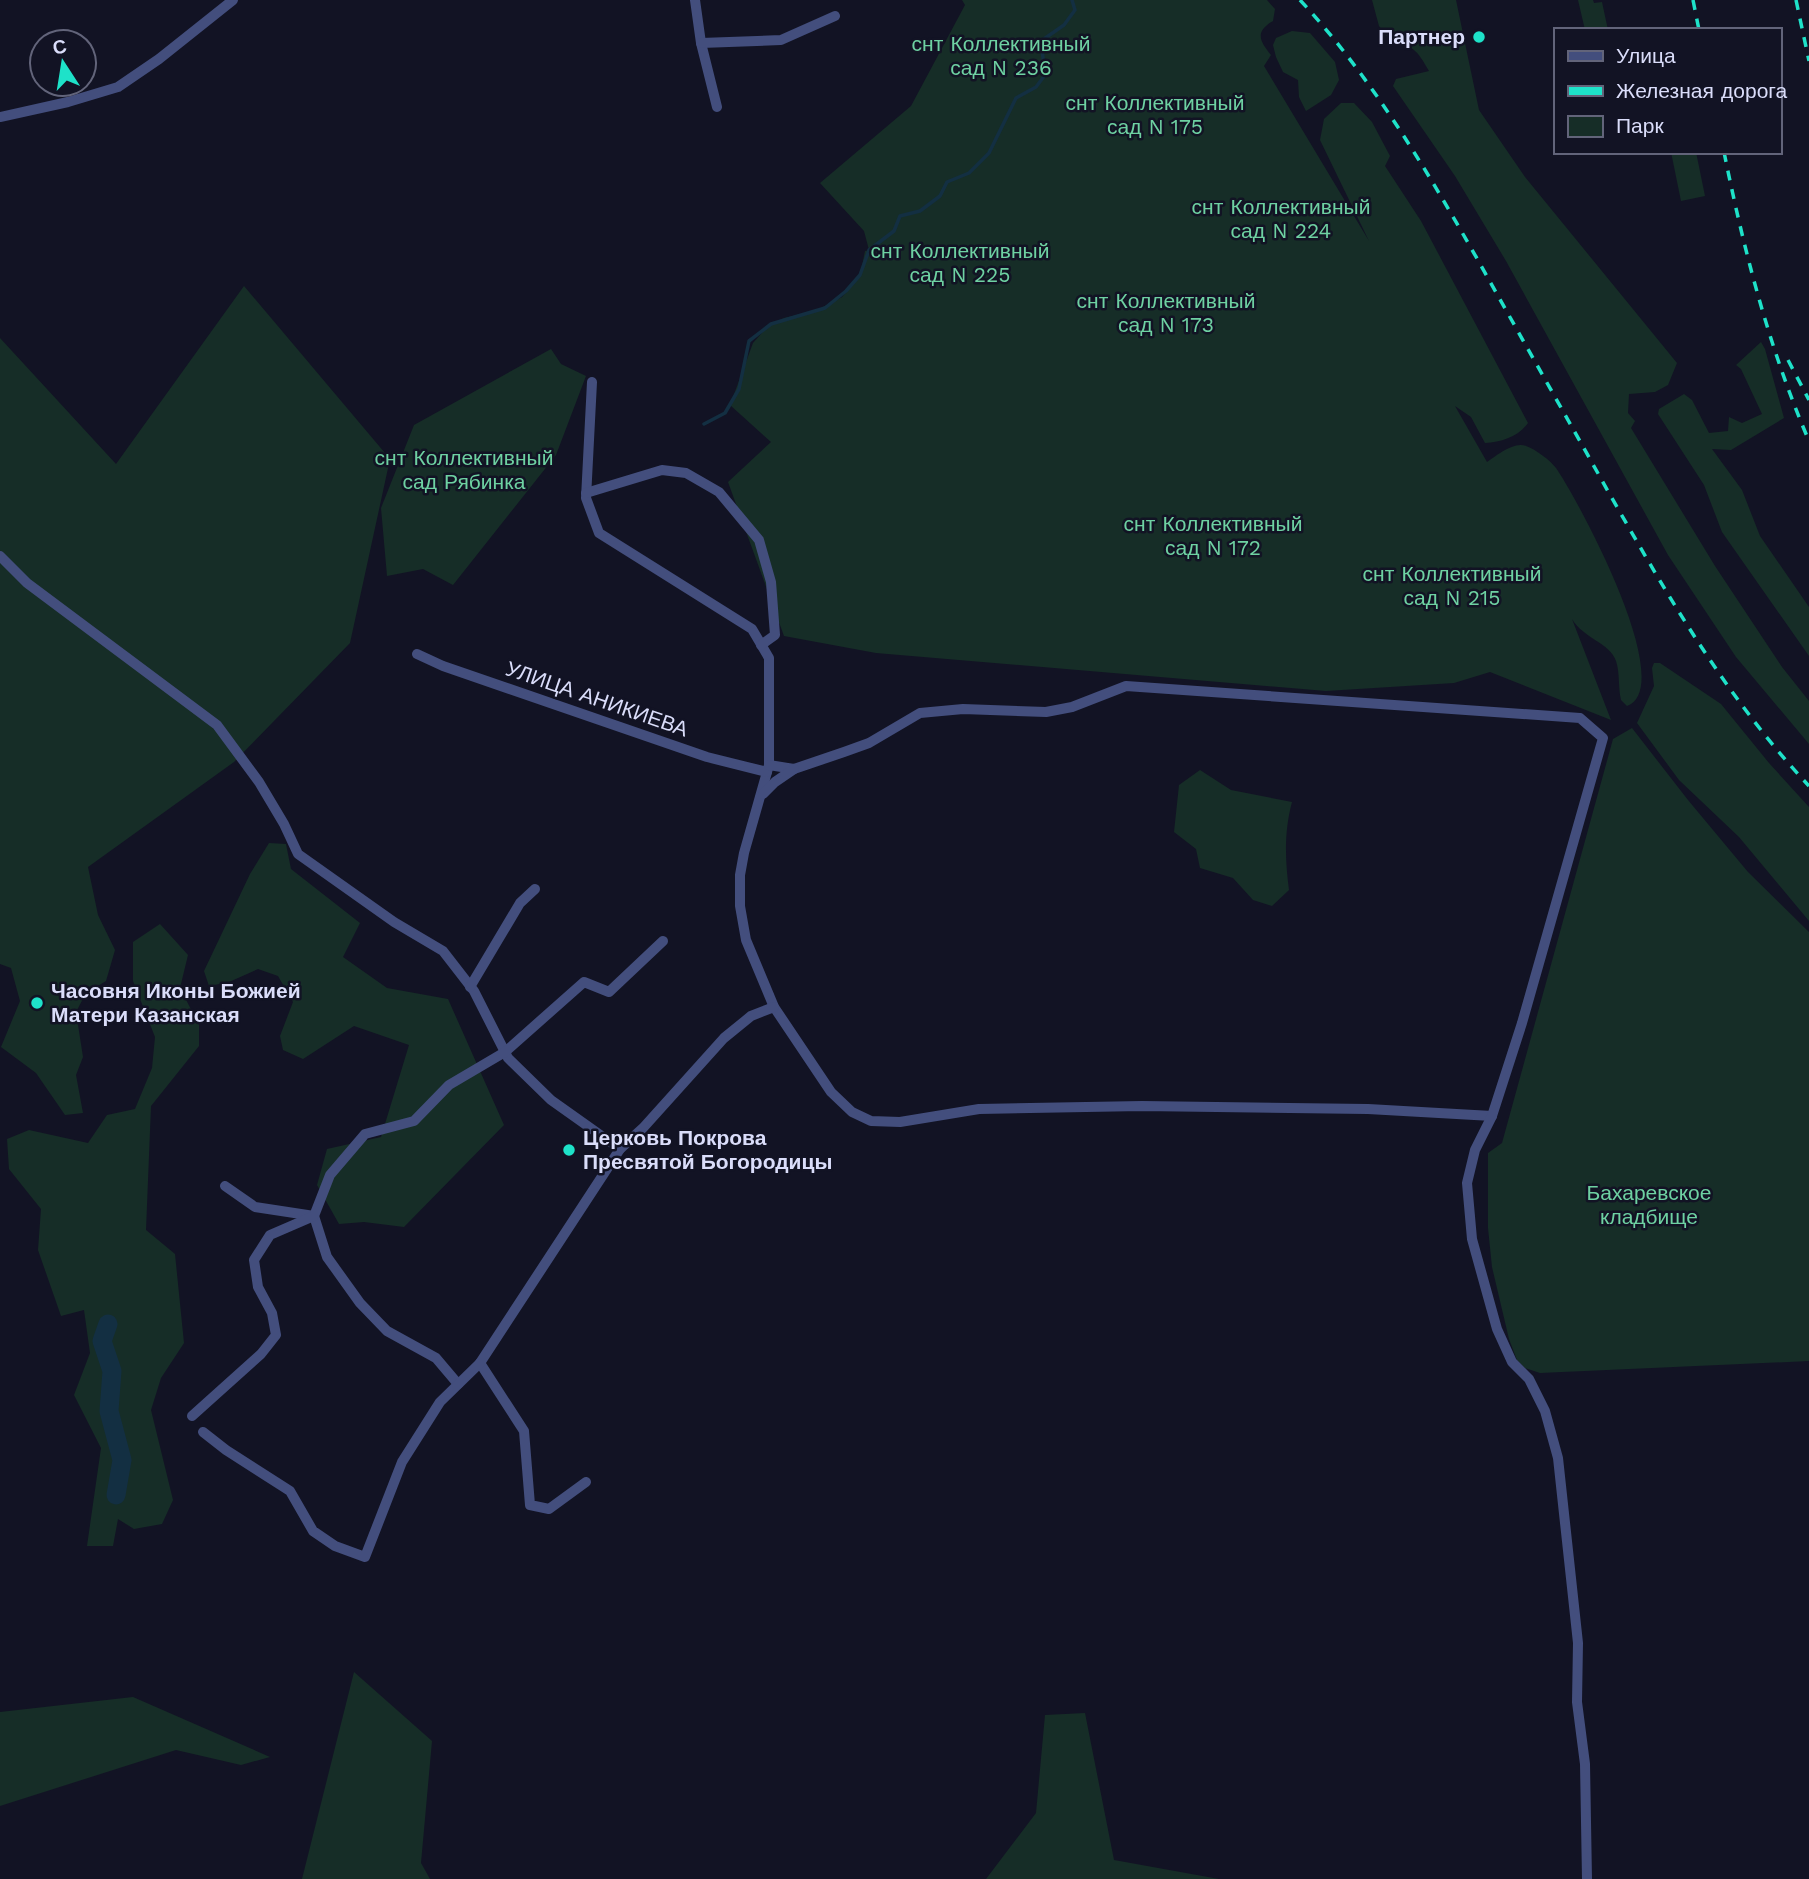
<svg xmlns="http://www.w3.org/2000/svg" width="1809" height="1879" font-family="'Work Sans',sans-serif">
<style>
.green{fill:#162d27}
.lines{fill:none;stroke-linecap:round;stroke-linejoin:round}
.stream{stroke:#132f42;stroke-width:3.5}
.river{stroke:#132f42;stroke-width:19}
.street{stroke:#434e7d;stroke-width:10}
.rail{stroke:#1ee2c9;stroke-width:3.5;stroke-dasharray:10 9;stroke-linecap:butt}
.poi-dot{fill:#1ee2c9;stroke:#121324;stroke-width:2.5}
.labels{text-anchor:middle;stroke-width:5;stroke-linejoin:round;paint-order:stroke}
.poi-label{font-size:21px;font-weight:bold;fill:#daddfa;stroke:#121324;text-anchor:start}
.park-label{font-size:21px;fill:#6ed1a2;stroke:#121324}
.street-label{font-size:21px;fill:#daddfa;stroke:#121324}
</style>
<rect width="100%" height="100%" fill="#121324"/>
<g class="green">
<path d="M962,0H1267L1275,9L1273,21C1255,32 1259,40 1271,55L1264,66L1369,241L1320,140L1324,119L1341,103H1354L1372,122L1390,156L1385,166L1421,221L1528,423C1518,437 1502,442 1485,443L1471,417L1455,406L1487,462C1496,456 1514,441 1526,446C1535,449 1550,460 1556,468C1577,498 1679,686 1627,706L1621,700C1618,687 1620,673 1616,661C1610,643 1583,638 1572,619L1611,720L1490,672L1454,683L1326,691L876,653L784,636L728,482L771,442L730,405L753,343L768,326L784,318L817,310L842,297L860,276L865,251L869,250L864,231L820,183L911,106L965,5Z"/>
<path d="M1372,0H1456L1479,110L1525,177L1677,363L1668,385L1655,392L1629,394L1628,413L1635,421L1631,428L1715,566L1782,667L1809,701V744L1736,657L1668,555L1506,261L1455,176L1393,86L1396,79L1429,71C1417,50 1414,46 1390,41L1379,26Z"/>
<path d="M1578,0H1593L1594,3L1602,2L1608,30H1585Z"/>
<path d="M1292,31L1310,33L1335,62L1339,80L1331,95L1306,111L1299,97L1298,80L1283,72L1276,57L1273,45L1276,38Z"/>
<path d="M1671,152H1696L1705,196L1681,201Z"/>
<path d="M244,286L390,459L350,643L234,762L88,867L98,915L115,950L106,981L86,993L76,1012L83,1057L76,1075L83,1113L65,1115L36,1073L1,1047L20,1001L11,968L0,964V338L116,464Z"/>
<path d="M1761,342L1765,349L1784,418L1731,450L1712,449L1742,490L1760,536L1809,607V656L1722,532L1704,485L1658,414L1659,409L1684,394L1692,400L1709,433L1728,431L1729,417L1742,423L1762,414L1741,369L1736,365Z"/>
<path d="M551,349L561,364L586,376L556,455L453,585L423,569L387,576L381,508L414,425Z"/>
<path d="M1654,663H1660L1721,704L1769,763L1809,807V921L1739,837L1679,780L1637,723L1654,686L1652,668Z"/>
<path d="M1632,728L1688,800L1748,872L1809,932V1361L1540,1373L1525,1368L1517,1360L1509,1339L1492,1267L1488,1228V1153L1502,1143L1613,739Z"/>
<path d="M1200,770L1231,790L1292,802C1284,832 1285,859 1289,890L1272,906L1253,900L1233,878L1200,868L1196,849L1174,832L1179,785Z"/>
<path d="M269,843L286,844L291,869L360,923L343,957L387,988L448,999L504,1125L404,1227L364,1222L339,1224L317,1185L327,1149L381,1137L409,1045L354,1026L303,1059L283,1050L280,1036L293,1002L278,976L258,969L229,982L209,986L204,971L250,874Z"/>
<path d="M160,924L188,955L180,988L199,1025V1046L151,1106L146,1230L175,1254L184,1343L161,1378L151,1410L173,1500L162,1524L134,1529L118,1519L113,1546H87L101,1448L74,1395L90,1353L84,1310L61,1316L38,1250L41,1209L9,1169L7,1139L29,1130L88,1143L107,1115L135,1109L152,1068L155,1037L133,981V942Z"/>
<path d="M354,1672L432,1741L421,1863L430,1879H302Z"/>
<path d="M133,1697L270,1757L241,1765L176,1750L0,1806V1712Z"/>
<path d="M1085,1713L1114,1860L1219,1879H986L1036,1813L1045,1715Z"/>
</g>
<g class="lines">
<path class="stream" d="M704,424L725,413L739,389L749,341L771,324L825,308L846,291L860,275L869,250L894,231L900,216L920,211L940,196L947,182L969,173L989,153L1016,98L1036,87L1045,75L1041,41L1064,25L1075,10L1072,0"/>
<path class="river" d="M108,1324L102,1341L112,1371L109,1411L122,1460L116,1495"/>
<g class="street">
<path d="M695,0L701,43L717,107"/>
<path d="M701,43L781,40L835,16"/>
<path d="M0,117L68,102L118,87L159,59L233,0"/>
<path d="M592,382L586,498L599,533L752,629L769,658V765L744,853L740,875V906L746,940L774,1007L831,1092L852,1112L871,1121L900,1122L979,1109L1142,1106L1368,1109L1492,1116"/>
<path d="M586,493L662,470L686,473L719,492L759,540L771,582L775,635L761,645"/>
<path d="M0,556L27,583L217,725L259,782L284,824L298,854L394,922L443,951L474,991L508,1058L551,1100L620,1149"/>
<path d="M417,654L443,666L707,757L767,772"/>
<path d="M769,765L794,769L844,752L869,743L920,713L963,709L1046,712L1072,707L1126,686L1580,718L1603,738L1522,1023L1492,1116L1475,1150L1467,1183L1472,1239L1497,1329L1512,1362L1529,1379L1545,1411L1558,1458L1578,1643L1577,1702L1585,1764L1587,1879"/>
<path d="M763,794L775,782L794,769"/>
<path d="M470,987L520,903L535,889"/>
<path d="M225,1186L255,1207L314,1216L327,1257L360,1303L387,1331L436,1358L458,1384"/>
<path d="M480,1363L524,1431L530,1505L549,1509L586,1482"/>
<path d="M192,1416L261,1354L276,1335L272,1313L258,1287L254,1260L270,1235L314,1216L330,1175L365,1134L414,1121L449,1085L505,1052L584,982L609,992L663,941"/>
<path d="M203,1432L226,1450L290,1491L313,1531L335,1546L365,1557L402,1462L440,1402L480,1363L620,1149L643,1128L724,1038L751,1016L774,1007"/>
</g>
<g class="rail">
<path d="M1300,0C1373,79 1426,169 1479,262C1522,339 1566,416 1609,493C1669,598 1726,697 1809,786"/>
<path d="M1693,0L1699,30"/>
<path d="M1796,0L1809,61"/>
<path d="M1724,152C1744,251 1769,348 1809,441"/>
<path d="M1788,360L1809,400"/>
</g>
</g>
<g class="poi-dot">
<circle cx="1479" cy="37" r="7"/>
<circle cx="37" cy="1003" r="7"/>
<circle cx="569" cy="1150" r="7"/>
</g>
<g class="labels">
<g class="poi-label">
<text x="1465" y="44" text-anchor="end">Партнер</text>
<text x="51" y="998">Часовня Иконы Божией<tspan x="51" dy="24">Матери Казанская</tspan></text>
<text x="583" y="1145">Церковь Покрова<tspan x="583" dy="24">Пресвятой Богородицы</tspan></text>
</g>
<g class="park-label">
<text x="1001" y="51">снт Коллективный<tspan x="1001" dy="24">сад N 236</tspan></text>
<text x="1155" y="110">снт Коллективный<tspan x="1155" dy="24">сад N 175</tspan></text>
<text x="1281" y="214">снт Коллективный<tspan x="1281" dy="24">сад N 224</tspan></text>
<text x="960" y="258">снт Коллективный<tspan x="960" dy="24">сад N 225</tspan></text>
<text x="1166" y="308">снт Коллективный<tspan x="1166" dy="24">сад N 173</tspan></text>
<text x="464" y="465">снт Коллективный<tspan x="464" dy="24">сад Рябинка</tspan></text>
<text x="1213" y="531">снт Коллективный<tspan x="1213" dy="24">сад N 172</tspan></text>
<text x="1452" y="581">снт Коллективный<tspan x="1452" dy="24">сад N 215</tspan></text>
<text x="1649" y="1200">Бахаревское<tspan x="1649" dy="24">кладбище</tspan></text>
</g>
<g class="street-label">
<text transform="translate(597 699) rotate(19)" y="7">УЛИЦА АНИКИЕВА</text>
</g>
</g>
<rect x="1554" y="28" width="228" height="126" fill="#121324" stroke="#62647a" stroke-width="2"/>
<rect x="1568" y="51" width="35" height="10" fill="#434e7d" stroke="#62647a" stroke-width="2"/>
<text x="1616" y="63" font-size="21" fill="#daddfa">Улица</text>
<rect x="1568" y="86" width="35" height="10" fill="#1ee2c9" stroke="#62647a" stroke-width="2"/>
<text x="1616" y="98" font-size="21" fill="#daddfa">Железная дорога</text>
<rect x="1568" y="116" width="35" height="21" fill="#162d27" stroke="#62647a" stroke-width="2"/>
<text x="1616" y="133" font-size="21" fill="#daddfa">Парк</text>
<g transform="translate(63 63) rotate(348)"><circle r="33" fill="#121324" stroke="#62647a" stroke-width="2"/>
<path d="M0-5L12 26L0 18L-12 26Z" fill="#1ee2c9"/>
<text y="-10" font-size="19" font-weight="bold" text-anchor="middle" fill="#daddfa">С</text>
</g>
</svg>
